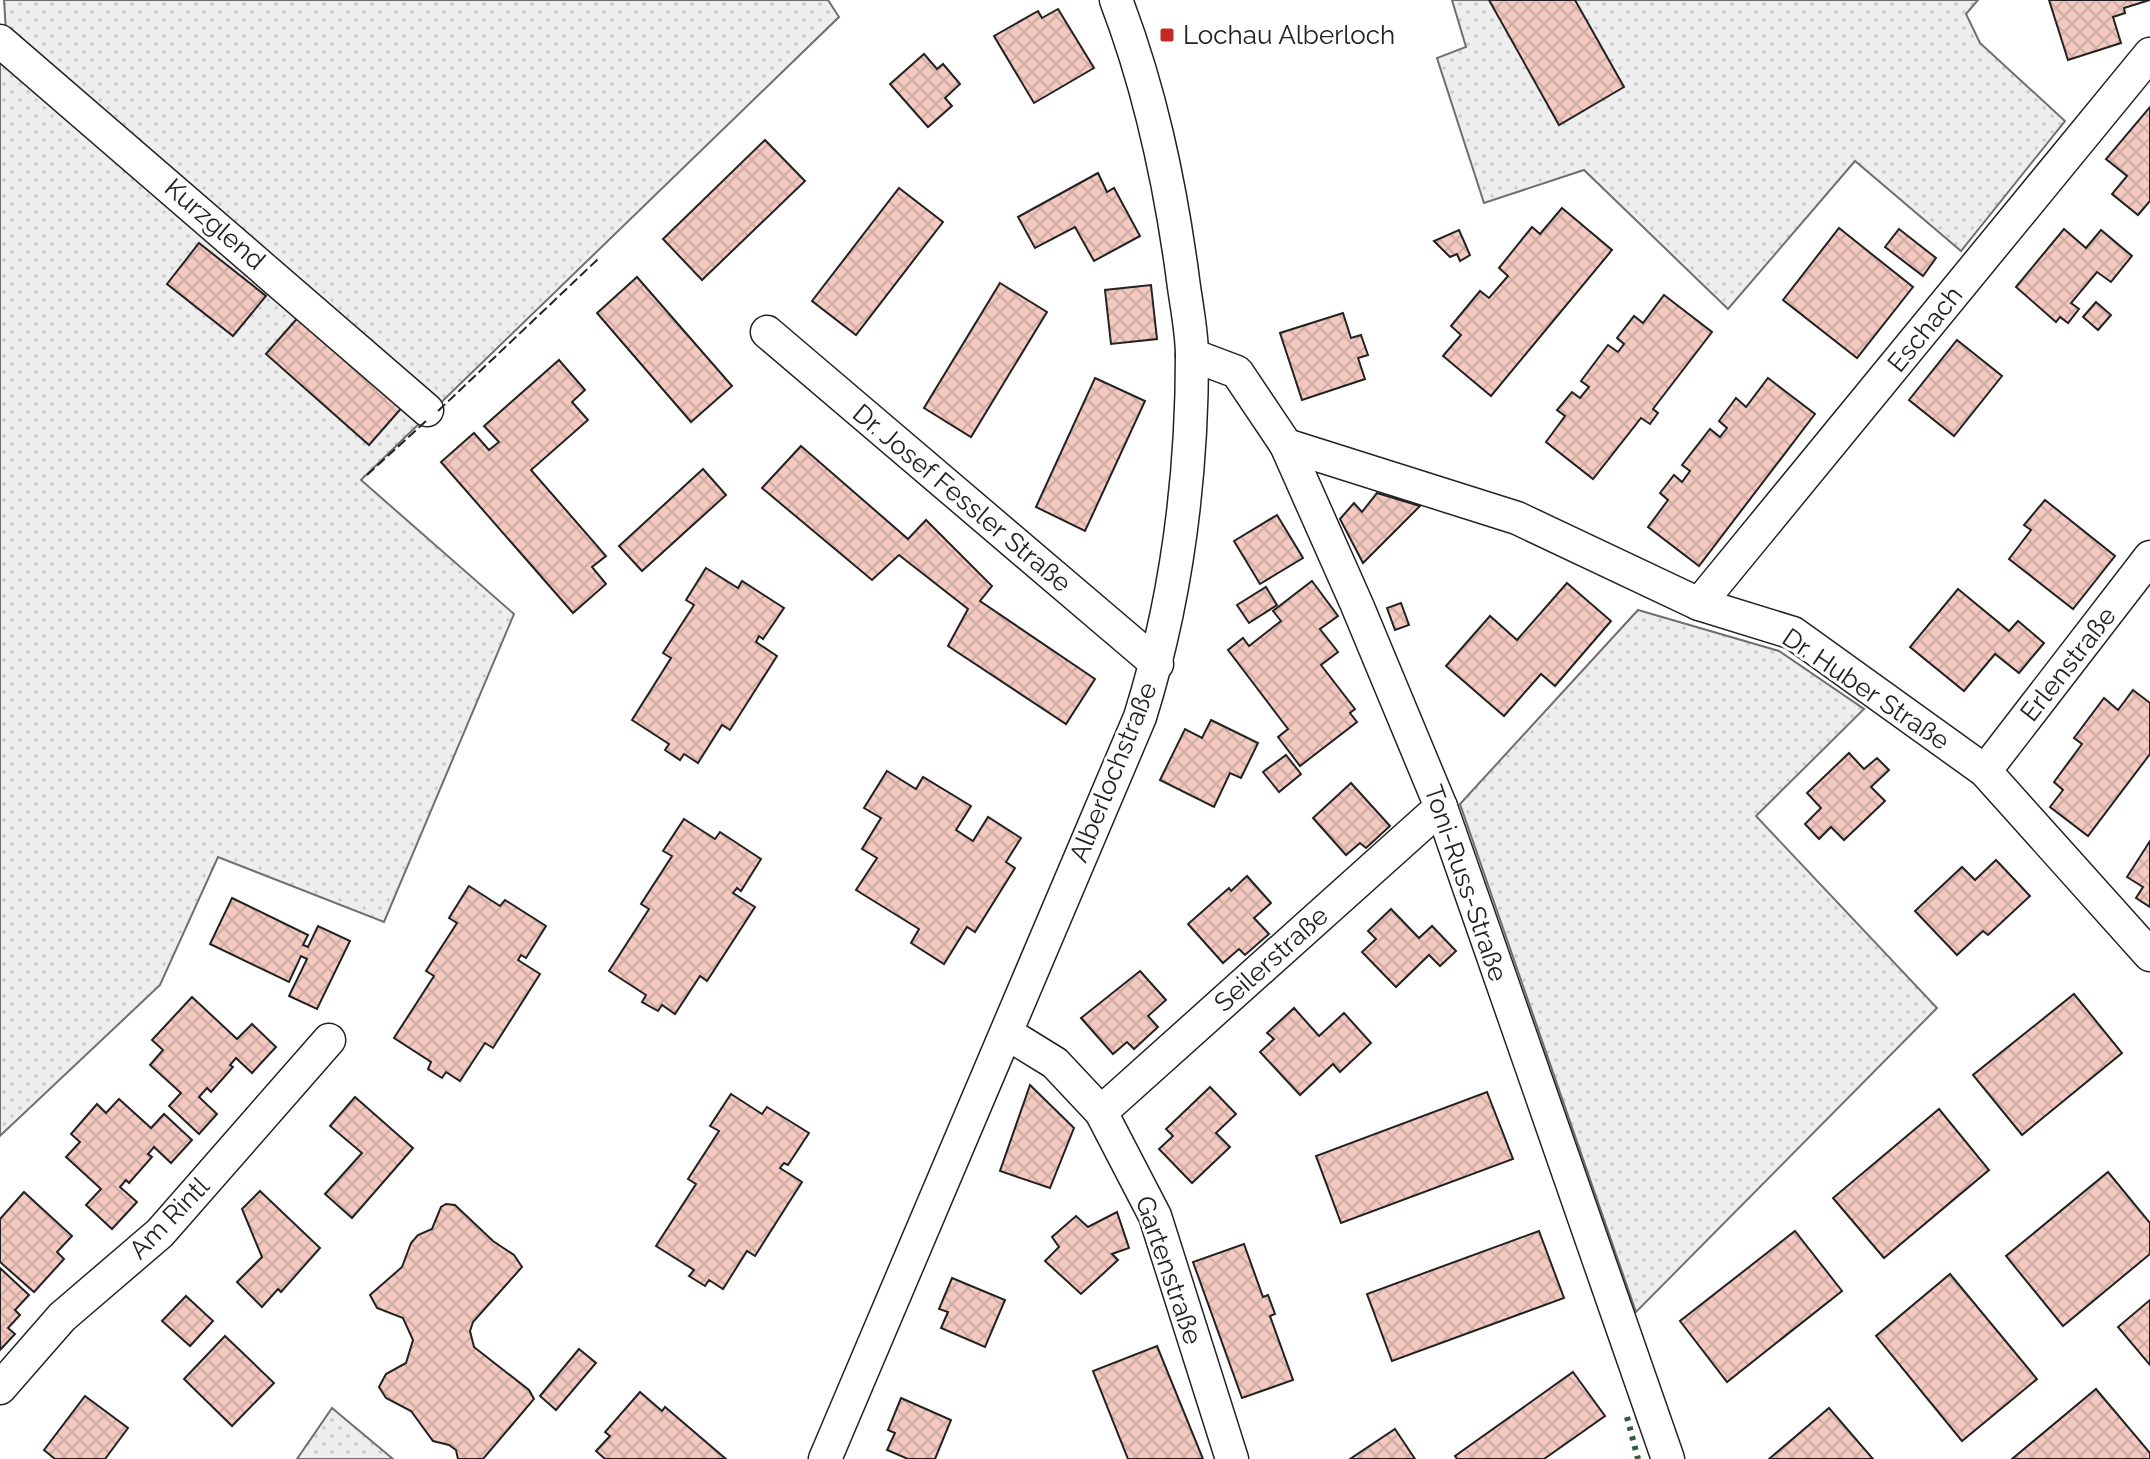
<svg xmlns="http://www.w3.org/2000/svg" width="2150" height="1459" font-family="Raleway,sans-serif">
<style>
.grass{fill:url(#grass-dots);stroke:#6f6f6f;stroke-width:2}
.building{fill:url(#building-cross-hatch);stroke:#222;stroke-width:2}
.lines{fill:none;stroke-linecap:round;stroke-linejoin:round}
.minor-casing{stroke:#222;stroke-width:35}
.minor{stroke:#fff;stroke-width:32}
.hedge{stroke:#2f5e38;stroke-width:6;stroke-dasharray:4 6;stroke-linecap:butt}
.fence{stroke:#222;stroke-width:2;stroke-dasharray:10 4;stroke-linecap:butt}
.poi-dot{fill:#c62828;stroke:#fff;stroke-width:3}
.labels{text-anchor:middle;stroke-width:6;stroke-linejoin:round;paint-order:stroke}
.poi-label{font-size:26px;fill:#222;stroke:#fff;text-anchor:start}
.street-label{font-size:26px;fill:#222;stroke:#fff}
</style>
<defs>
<pattern id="grass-dots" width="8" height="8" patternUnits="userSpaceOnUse" patternTransform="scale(2)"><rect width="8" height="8" fill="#eee"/><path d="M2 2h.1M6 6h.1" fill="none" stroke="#ccc" stroke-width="1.8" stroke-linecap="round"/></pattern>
<pattern id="building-cross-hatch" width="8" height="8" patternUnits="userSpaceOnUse" patternTransform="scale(2)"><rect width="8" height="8" fill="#f3c9c0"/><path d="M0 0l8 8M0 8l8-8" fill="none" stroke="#d0aca5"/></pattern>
</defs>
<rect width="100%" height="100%" fill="#fff"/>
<g class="grass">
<path d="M4,0H828L839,17L361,480L514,614L384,922L218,857L160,985L0,1136V65L8,63Z"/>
<path d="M1452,0H1978L1966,14L1980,43L2065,121L1961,251L1855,161L1728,309L1584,170L1484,203L1437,58L1466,47Z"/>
<path d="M1638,610L1779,651L1864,709L1756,816L1937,1008L1636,1312L1460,804Z"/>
<path d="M332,1408L393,1459H297Z"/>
</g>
<g class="building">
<path d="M1489,0H1575L1624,87L1559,125Z"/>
<path d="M2049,0H2150L2124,8L2125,13L2113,17L2121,43L2068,60Z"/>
<path d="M1058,9L1094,68L1034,103L994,36L1038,11L1042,18Z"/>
<path d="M924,54L937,69L943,64L960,84L945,98L952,106L928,127L890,84Z"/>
<path d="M2150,107V201L2138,215L2112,194L2127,176L2106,159Z"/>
<path d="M765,140L805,181L702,280L663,239Z"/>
<path d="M1098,173L1107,192L1114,188L1140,236L1094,261L1075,227L1035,248L1018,217Z"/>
<path d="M899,188L943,222L856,335L812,301Z"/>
<path d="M1562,208L1612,250L1491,396L1443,356L1461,335L1451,326L1480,291L1489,298L1508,276L1499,268L1532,227L1540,234Z"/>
<path d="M1839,228L1913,287L1857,358L1783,300Z"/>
<path d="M1899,229L1936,258L1923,276L1885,247Z"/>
<path d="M2064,229L2086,248L2101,230L2132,256L2111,282L2097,272L2071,303L2079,309L2068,323L2060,317L2056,322L2016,287Z"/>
<path d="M1459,230L1470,255L1460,261L1457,254L1450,257L1434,241Z"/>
<path d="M199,243L266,296L233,336L167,284Z"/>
<path d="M637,277L732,386L691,422L597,313Z"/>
<path d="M1000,283L1047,312L971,437L924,408Z"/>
<path d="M1151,285L1157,339L1111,344L1105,290Z"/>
<path d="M1664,295L1712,332L1653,409L1658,413L1650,424L1641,418L1593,479L1546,442L1565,416L1557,410L1572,392L1580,398L1589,387L1581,381L1608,345L1618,352L1624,344L1617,338L1634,316L1643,323Z"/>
<path d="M2096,302L2111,315L2098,330L2083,317Z"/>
<path d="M1343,313L1351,338L1361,335L1368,355L1358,358L1365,379L1302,400L1280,333Z"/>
<path d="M301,314L405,404L369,445L266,354Z"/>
<path d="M1957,340L2002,376L1954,436L1909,400Z"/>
<path d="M559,360L585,390L572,402L588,420L531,470L606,556L592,567L606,584L573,613L441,462L474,433L489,450L499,442L484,426Z"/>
<path d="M1095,378L1145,401L1085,531L1036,507Z"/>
<path d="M1768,378L1815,414L1699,566L1648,527L1668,500L1660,493L1674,475L1682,482L1690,471L1682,465L1710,429L1720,437L1727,428L1719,421L1736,398L1746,407Z"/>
<path d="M801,446L908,539L926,520L992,586L980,601L1095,679L1066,724L948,646L968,609L899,555L872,580L762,488Z"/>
<path d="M703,469L726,495L642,571L619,546Z"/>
<path d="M1377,493L1420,506L1363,563L1340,519L1354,503L1362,512Z"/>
<path d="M2045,500L2115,556L2073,609L2009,559L2031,530L2024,525Z"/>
<path d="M1277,515L1303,558L1260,584L1234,541Z"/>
<path d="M706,568L738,588L742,581L784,608L763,639L759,636L756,642L777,656L730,730L722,725L698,763L684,754L680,760L665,750L669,744L632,720L671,658L663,653L694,605L686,600Z"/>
<path d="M1312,581L1338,616L1320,629L1338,652L1321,665L1355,709L1350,713L1357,722L1300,766L1278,737L1288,729L1228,650L1243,638L1249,646L1281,621L1273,611Z"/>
<path d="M1567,583L1611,621L1555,686L1541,674L1504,716L1446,666L1490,616L1517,640Z"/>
<path d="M1266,587L1277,605L1249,623L1237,605Z"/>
<path d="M1958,589L2009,631L2018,621L2044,643L2019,673L1995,654L1964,691L1910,647Z"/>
<path d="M1401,603L1409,625L1395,630L1387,608Z"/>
<path d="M2133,690L2150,703V754L2088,836L2050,807L2063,790L2054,782L2082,744L2074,738L2104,698L2118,710Z"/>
<path d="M1211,720L1258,743L1241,778L1230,773L1214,807L1160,780L1185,729L1202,738Z"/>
<path d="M1849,753L1864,769L1877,758L1889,770L1871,787L1885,801L1844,840L1831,827L1819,839L1805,824L1821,808L1807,793Z"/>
<path d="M1286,755L1301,774L1279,792L1263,772Z"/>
<path d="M887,771L916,789L923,777L971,806L956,830L973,841L988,817L1021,838L1006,862L1015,868L975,932L967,927L944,964L911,943L919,929L856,890L877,858L862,849L881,818L864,808Z"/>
<path d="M1351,783L1390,826L1366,848L1360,843L1346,855L1313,818Z"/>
<path d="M684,819L715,839L720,832L761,859L741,891L737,888L733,893L755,907L707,981L700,976L675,1014L662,1005L658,1011L642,1002L646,995L609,971L649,909L641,904L672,856L663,851Z"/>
<path d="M2150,841V907L2136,898L2143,887L2127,877Z"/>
<path d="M1996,860L2030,896L1988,935L1983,931L1957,955L1915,911L1962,867L1975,880Z"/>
<path d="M1247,876L1271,903L1254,918L1269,934L1245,955L1239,949L1223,963L1188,924L1229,888L1231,891Z"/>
<path d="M469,886L500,906L505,900L546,926L526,958L521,955L518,960L540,974L493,1048L485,1043L460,1081L446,1072L442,1078L428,1069L431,1062L394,1038L434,976L426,971L457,923L449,918Z"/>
<path d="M232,898L308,935L303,945L308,947L318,926L350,941L317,1009L289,996L307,959L301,956L289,982L210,944Z"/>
<path d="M1391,909L1419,938L1432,926L1456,951L1440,966L1429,955L1396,987L1362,952L1376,939L1368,931Z"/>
<path d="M1140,971L1166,1000L1148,1016L1158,1027L1134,1049L1127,1042L1113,1054L1081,1018Z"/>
<path d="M2074,994L2122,1053L2022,1135L1973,1075Z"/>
<path d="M192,997L237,1039L252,1024L276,1047L252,1073L236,1058L230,1065L233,1067L211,1092L207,1088L199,1097L217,1114L199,1134L169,1106L181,1093L150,1065L163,1050L152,1040Z"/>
<path d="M1294,1008L1319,1036L1344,1013L1371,1043L1340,1072L1333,1064L1300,1095L1260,1052L1274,1039L1267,1033Z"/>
<path d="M1030,1085L1074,1128L1050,1188L1000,1171Z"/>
<path d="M1210,1087L1236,1114L1216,1133L1230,1147L1192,1183L1159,1149L1173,1136L1166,1129Z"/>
<path d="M1487,1092L1513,1159L1341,1223L1316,1156Z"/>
<path d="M731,1094L762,1114L767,1107L809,1133L788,1165L784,1163L780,1168L802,1182L755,1256L747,1251L723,1289L709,1280L705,1286L689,1276L694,1270L656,1246L696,1184L688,1179L719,1131L710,1126Z"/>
<path d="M355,1097L413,1148L352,1218L325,1194L362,1153L330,1126Z"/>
<path d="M119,1099L151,1128L164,1114L192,1140L171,1163L154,1147L148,1154L152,1157L129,1183L126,1180L120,1187L137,1202L112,1229L86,1205L101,1189L66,1157L80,1142L71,1134L97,1104L106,1113Z"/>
<path d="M1939,1109L1989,1170L1884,1258L1833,1198Z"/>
<path d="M2108,1172L2150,1223V1254L2063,1326L2006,1256Z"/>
<path d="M260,1191L320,1248L281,1292L278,1289L262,1307L237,1282L262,1257L242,1209Z"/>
<path d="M24,1192L72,1236L57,1252L64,1259L34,1292L0,1262V1219Z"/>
<path d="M446,1204L455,1205L493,1241L514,1255L522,1267L473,1322L470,1331L474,1347L529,1390L534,1399L483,1459H458L456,1450L449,1445L433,1441L411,1411L386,1398L379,1387L386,1374L406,1363L413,1340L403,1318L377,1308L370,1295L402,1267L411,1243L418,1235L432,1229L441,1207Z"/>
<path d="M1117,1212L1129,1248L1112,1254L1118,1260L1081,1294L1045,1261L1059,1247L1052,1237L1076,1216L1088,1227Z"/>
<path d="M1539,1231L1564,1298L1392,1361L1367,1294Z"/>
<path d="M1795,1231L1842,1291L1727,1382L1680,1321Z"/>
<path d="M1244,1244L1263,1297L1268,1295L1275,1314L1270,1316L1293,1380L1242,1398L1193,1262Z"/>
<path d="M0,1268L29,1295L15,1310L20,1315L8,1328L15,1334L0,1350Z"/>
<path d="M1950,1274L2037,1379L1962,1441L1876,1336Z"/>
<path d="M952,1278L1005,1300L985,1347L941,1328L948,1312L939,1309Z"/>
<path d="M186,1296L213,1321L190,1346L162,1321Z"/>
<path d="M2150,1300V1365L2118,1327Z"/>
<path d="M225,1336L274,1383L232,1426L184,1379Z"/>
<path d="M1157,1346L1203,1459H1128L1093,1371Z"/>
<path d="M579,1349L596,1363L556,1410L540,1396Z"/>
<path d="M1573,1372L1605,1416L1544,1459H1457L1455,1456Z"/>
<path d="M2096,1389L2150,1453V1459H2012Z"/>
<path d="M640,1392L662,1411L665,1407L726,1459H605L596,1451L610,1436L605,1432Z"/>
<path d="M85,1396L128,1428L105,1459H55L44,1450Z"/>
<path d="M901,1398L951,1420L935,1459H908L887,1450L895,1433L888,1430Z"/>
<path d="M1829,1408L1873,1459H1769Z"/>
<path d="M1395,1429L1415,1459H1350Z"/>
</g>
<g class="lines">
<g class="minor-casing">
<g id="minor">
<path d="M0,41L427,410"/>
<path d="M767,332L1157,664"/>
<path d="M1192,355L1237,372L1286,445L1357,605L1441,807L1668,1459"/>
<path d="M1286,445L1517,518L1699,604L1793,633L1985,771L2150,955"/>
<path d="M1699,604L2150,54"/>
<path d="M1985,771L2150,557"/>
<path d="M1008,1034L1055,1063L1101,1112L1155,1216L1232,1459"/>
<path d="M1101,1112L1441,807"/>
<path d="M0,1388L62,1317L160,1233L329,1040"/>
<path d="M825,1459L1140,717C1176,602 1192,477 1192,356C1192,329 1185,299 1182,272C1169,178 1150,89 1116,0"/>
</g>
</g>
<use href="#minor" class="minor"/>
<path class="hedge" d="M1627,1417L1638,1459"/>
<g class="fence">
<path d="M438,411L598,259"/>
<path d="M367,475L426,421"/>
</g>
</g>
<rect class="poi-dot" x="1159" y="27" width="16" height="16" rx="4"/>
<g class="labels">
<g class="poi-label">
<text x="1183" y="44">Lochau Alberloch</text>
</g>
<g class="street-label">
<text transform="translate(215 224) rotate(41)" y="9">Kurzglend</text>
<text transform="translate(1925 329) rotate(-51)" y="9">Eschach</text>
<text transform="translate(962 498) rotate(40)" y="9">Dr. Josef Fessler Straße</text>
<text transform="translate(2068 664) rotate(-52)" y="9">Erlenstraße</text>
<text transform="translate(1866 689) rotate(34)" y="9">Dr. Huber Straße</text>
<text transform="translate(1113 772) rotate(-68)" y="9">Alberlochstraße</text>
<text transform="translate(1466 883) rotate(71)" y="9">Toni-Russ-Straße</text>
<text transform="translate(1271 959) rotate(-42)" y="9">Seilerstraße</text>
<text transform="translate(169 1218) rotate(-46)" y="9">Am Rintl</text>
<text transform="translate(1169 1270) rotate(71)" y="9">Gartenstraße</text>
</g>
</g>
</svg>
